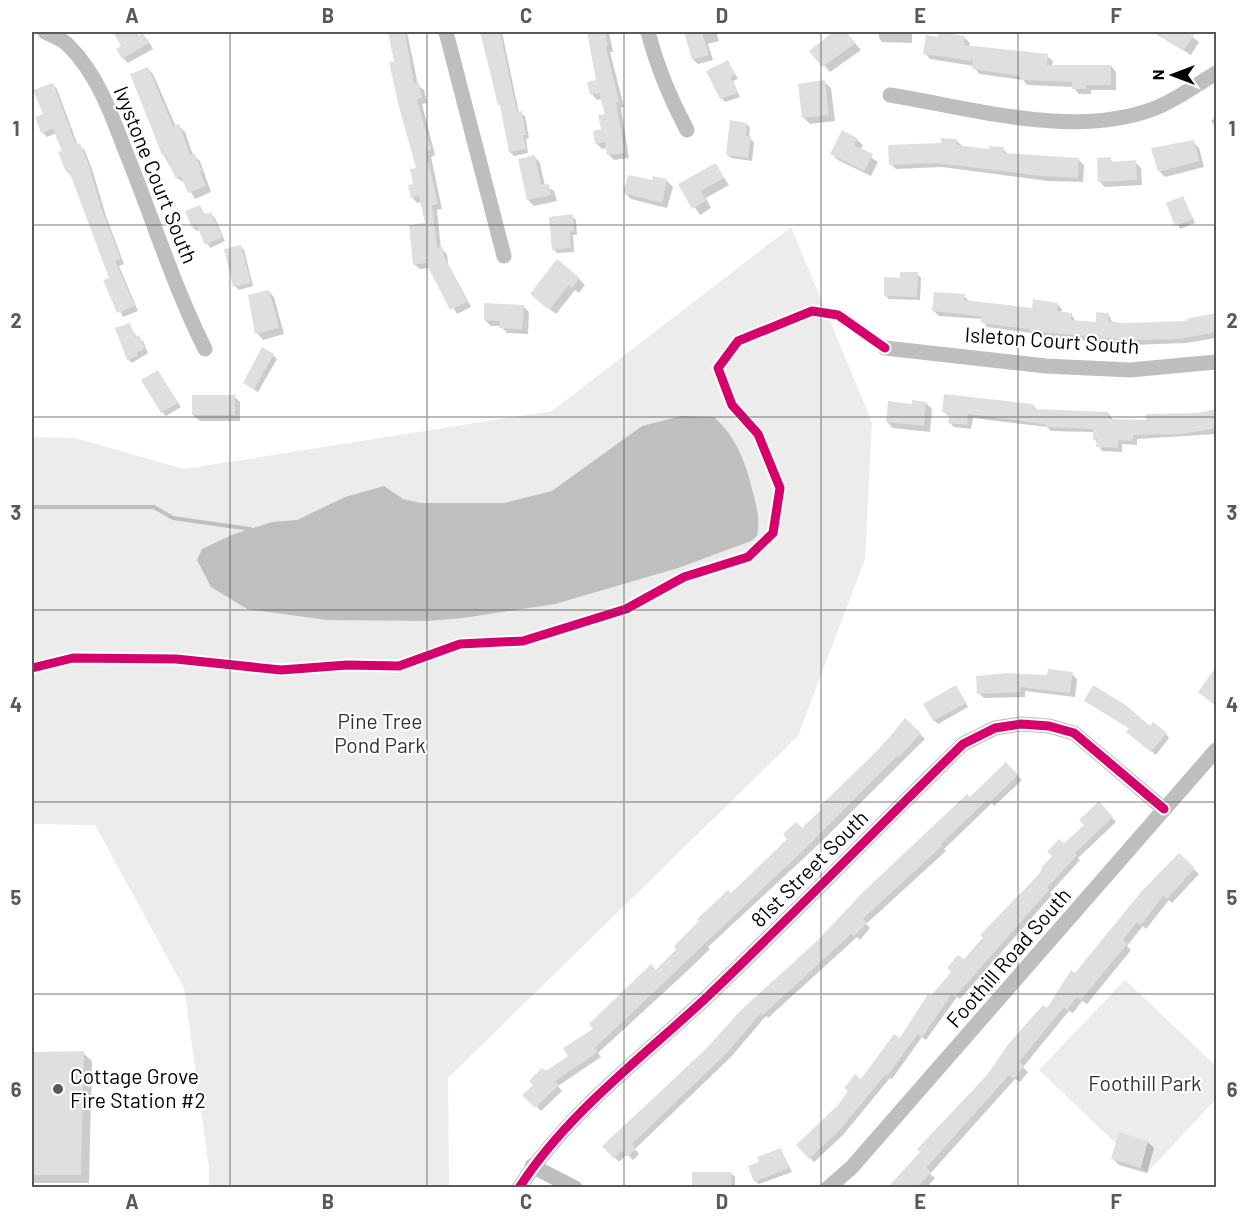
<svg xmlns="http://www.w3.org/2000/svg" width="1248" height="1219" font-family="Barlow,sans-serif">
<style>
.green{fill:#ececec}
.water{fill:#bfbfbf}
.shadow{fill:#0003}
.lines{fill:none;stroke-linecap:round;stroke-linejoin:round}
.stream{stroke:#bfbfbf;stroke-width:4}
.building{fill:#dfdfdf}
.street{stroke:#bebebe;stroke-width:15}
.cycleway-casing{stroke:#fff;stroke-width:13}
.cycleway{stroke:#d6006c;stroke-width:9}
.grid{fill:none;stroke:#595959;stroke-width:1.5;stroke-opacity:0.55}
.poi-dot{fill:#595959;stroke:#fff;stroke-width:2}
.labels{text-anchor:middle;stroke-width:4.5;stroke-linejoin:round;paint-order:stroke}
.street-label{font-size:21px;fill:#000;stroke:#fff}
.park-label{font-size:21px;fill:#333;stroke:#fff}
.poi-label{font-size:21px;fill:#000;stroke:#fff;text-anchor:start}
.neatline{fill:none;stroke:#595959;stroke-width:2}
.grid-label{font-size:20px;text-anchor:middle;font-weight:bold;fill:#595959}
</style>
<rect width="100%" height="100%" fill="#fff"/>
<g class="green">
<path d="M791,227L872,422L865,559L798,736L448,1078L449,1187H209V1168L184,988L95,825L32,824V437L75,438L184,469L552,411Z"/>
<path d="M1125,980L1216,1066V1099L1147,1173L1039,1070Z"/>
</g>
<path class="water" d="M681,416L714,417C734,435 743,456 750,481C755,502 761,515 757,536L751,541L678,568L555,604L463,618L427,621L327,620L247,609L211,587L197,560L202,549L234,534L272,522L297,520L345,497L384,486L403,499L421,503H504L552,491L642,426Z"/>
<g class="shadow">
<path d="M115,32H136L139,37L143,35L148,40L153,49L128,63L123,58V46Z"/>
<path d="M389,32H407L418,85L424,90L427,103L422,104L435,155L431,157L442,209L437,210L441,249L447,254L448,264L471,307L457,314L430,268L420,269L414,264L427,225L421,202L417,203L412,197L418,169Z"/>
<path d="M481,32H502L519,113L525,116L529,138L526,139L528,153L514,156L510,152L503,108L499,104Z"/>
<path d="M589,32H609L613,52H610L624,107L621,108L629,158L614,160L609,155L608,148L602,149L596,143L606,116L602,99L597,100L592,94L598,81Z"/>
<path d="M686,32H716L719,41L708,44L713,60L698,64L693,59Z"/>
<path d="M835,32H845L861,50L830,72L811,51Z"/>
<path d="M879,32H912V43L882,42L879,38Z"/>
<path d="M1153,32H1186L1199,42L1191,55Z"/>
<path d="M964,37L970,43L969,47L1047,56L1053,61L1052,66H1111L1116,72V90H1091V94H1079L1073,87L1027,85L1023,80L979,74L974,66L930,59L925,53L939,39Z"/>
<path d="M728,62L738,79L733,81L740,97L725,102L721,98Z"/>
<path d="M147,68L153,74L176,127L179,126L185,132L193,155L200,161L211,192L195,199L185,183L177,178L163,154Z"/>
<path d="M824,82L831,88L835,121L810,124L804,118Z"/>
<path d="M52,84L57,89L78,146L84,149L92,169L106,216L124,264L119,266L138,311L123,317L105,281L111,279L72,177L67,171L64,152L56,133L47,137L42,132Z"/>
<path d="M1216,117V128L1211,121Z"/>
<path d="M747,124L750,128L749,138L754,142L752,161L731,158L727,154Z"/>
<path d="M842,132L856,139L863,145L860,150L878,162L871,176L838,160L832,154Z"/>
<path d="M957,141L962,146L990,150L1003,149L1008,154L1079,160L1084,165L1083,182L1048,181L942,167L896,169L891,164Z"/>
<path d="M1193,142L1199,148L1204,167L1165,177L1159,171Z"/>
<path d="M534,156L540,163L545,186L554,191L557,201L534,206L528,200Z"/>
<path d="M1110,159L1114,163L1135,162L1141,168L1142,185L1105,187L1099,181Z"/>
<path d="M715,165L729,185L706,198L711,208L700,215L680,185Z"/>
<path d="M667,181L673,187L667,208L631,199L625,193L653,182Z"/>
<path d="M1183,198L1195,223L1180,229L1168,203Z"/>
<path d="M200,207L206,216L211,214L215,218L225,241L210,248L200,230L197,231L193,228L187,212Z"/>
<path d="M572,216L576,220L577,235H573L574,252L557,253L554,250Z"/>
<path d="M240,246L244,250L253,286L239,290L235,286Z"/>
<path d="M917,274L921,278L920,300L889,299L885,295L901,279Z"/>
<path d="M579,279L585,285L579,293L575,290L556,314L538,300Z"/>
<path d="M268,291L274,297L284,334L263,340L257,333Z"/>
<path d="M964,296L969,301L1033,310L1057,304L1062,309L1061,313L1071,314L1076,322L1097,323L1108,314L1113,323L1122,324L1189,322L1188,320L1216,315V338L1186,343L1132,345L1035,336L1032,333L987,327L982,319L939,316L934,311Z"/>
<path d="M523,306L529,312L528,334L507,333L501,326H491L485,320Z"/>
<path d="M129,324L137,338L143,341L148,353L132,363L128,359Z"/>
<path d="M273,355L277,359L258,392L248,386L244,382Z"/>
<path d="M158,372L181,407L166,416L162,412Z"/>
<path d="M234,396L240,402V421H200L193,415Z"/>
<path d="M926,403L932,409L930,432L893,428L887,422L913,406Z"/>
<path d="M1033,405L1037,410L1109,414L1113,420L1147,421L1199,414L1215,411L1216,407V434L1137,439V445L1122,444V452L1102,451L1094,438V432L1051,431L1047,427L973,418L971,429L954,427L950,423V417L944,412Z"/>
<path d="M1216,671V706L1200,692Z"/>
<path d="M1072,674L1077,679L1075,697L1025,691V697L984,698L979,693Z"/>
<path d="M956,687L968,707L938,724L934,720Z"/>
<path d="M1086,701L1166,734L1169,738L1156,755L1132,735L1130,729Z"/>
<path d="M906,720L925,739L818,845L708,947L710,949L684,974L598,1053L601,1057L558,1086L562,1091L541,1111L525,1095L546,1073L570,1056L731,895L802,830Z"/>
<path d="M1006,764L1022,780L994,806L992,803L944,849L946,851L866,924L870,928L860,940L857,937L768,1018L766,1016L731,1057L635,1149L639,1154L633,1160L627,1154L619,1162L604,1146Z"/>
<path d="M1098,804L1116,822L1078,858L1080,860L1050,893L1052,895L960,999L957,997L926,1040L922,1037L892,1079L890,1078L843,1135L814,1162L798,1145L839,1106L900,1040L931,998L1064,845L1086,825Z"/>
<path d="M1179,856L1199,874L1172,903L1169,900L1146,929L1143,926L1127,946L1131,950L1087,1004L1082,1001L1073,1013L1069,1011L1023,1067L1028,1072L1020,1082L1015,1079L930,1174L935,1178L926,1188H889L1047,1010Z"/>
<path d="M32,1053H83L92,1061L89,1183H32Z"/>
<path d="M1148,1142L1154,1148L1147,1173L1119,1165L1113,1159Z"/>
<path d="M781,1150L792,1172L759,1184L755,1181L761,1163Z"/>
<path d="M731,1173L735,1177V1188H693Z"/>
</g>
<g class="lines">
<path class="stream" d="M32,507H154L173,518L250,529"/>
</g>
<g class="building">
<path d="M113,32H135L137,36L143,33L149,43L122,59L116,49L121,46Z"/>
<path d="M388,32H405L414,84L419,83L422,98L417,99L431,150L426,152L438,204L432,205L437,248L443,247L444,257L467,302L450,310L426,263L413,265L409,225L425,223L419,196L411,198L408,185L413,184L410,169L416,168L398,103L389,62H394Z"/>
<path d="M480,32H500L517,112L522,111L526,135H523L526,149L509,152L500,105H498Z"/>
<path d="M587,32H605L608,46L606,47L619,102L616,103L625,153L607,155L605,142L595,144L593,131L601,129L598,115L605,114L599,93L590,95L587,82L596,80Z"/>
<path d="M684,32H702L709,55L692,60Z"/>
<path d="M833,32H846L856,43L822,67L809,51Z"/>
<path d="M938,32L965,36L964,45L1048,54L1047,65H1111V85H1086V89H1072V82L1020,80V76L972,69L973,61L923,54L926,35L938,37Z"/>
<path d="M1154,32H1196L1184,50Z"/>
<path d="M728,60L735,75L730,77L738,93L720,99L706,71Z"/>
<path d="M148,67L173,126L179,124L190,155L194,153L202,171L200,172L206,186L188,193L181,176L176,179L165,154L162,155L130,74Z"/>
<path d="M825,80L829,115L802,118L798,84Z"/>
<path d="M53,83L76,145L80,143L88,163L102,210L121,259L115,261L135,306L117,313L103,280L109,278L69,171L66,172L58,152L62,151L53,129L41,133L35,117L43,114L33,90Z"/>
<path d="M730,120L747,123L746,136H751L748,158L726,155Z"/>
<path d="M842,130L857,138L854,145L873,154L864,171L830,154Z"/>
<path d="M941,138L957,139V145L989,149V146L1004,147L1003,153L1079,158L1078,178L1042,176L936,163L889,165L888,145L941,143Z"/>
<path d="M1194,140L1199,161L1158,172L1151,148Z"/>
<path d="M535,155L541,185L549,184L551,195L527,200L518,159Z"/>
<path d="M1111,157V162L1136,160L1137,180L1098,182L1097,158Z"/>
<path d="M716,163L724,178L701,191L706,201L692,209L678,184Z"/>
<path d="M628,175L652,180L653,176L667,179L662,203L623,193Z"/>
<path d="M1183,196L1193,219L1175,226L1166,203Z"/>
<path d="M200,205L204,215L211,212L222,237L205,245L197,226L192,228L185,211Z"/>
<path d="M573,214L574,231L570,232L571,248L552,250L549,217Z"/>
<path d="M241,245L251,283L233,287L224,249Z"/>
<path d="M557,259L580,278L572,288L569,285L549,310L530,294Z"/>
<path d="M900,272H918L917,297L884,296V277L900,278Z"/>
<path d="M269,290L279,328L255,334L248,295Z"/>
<path d="M934,292L965,294L964,300L1032,308L1033,299L1058,303L1057,311L1072,313L1071,320L1096,322V312L1109,313L1108,321L1122,323L1187,321L1186,319L1216,313V332L1181,339L1126,340L1029,331V329L981,323V316L932,311Z"/>
<path d="M484,303L524,305L522,329L499,328L500,321L484,320Z"/>
<path d="M130,323L135,337L139,335L145,349L137,352L138,356L127,360L115,328Z"/>
<path d="M262,347L274,354L254,389L243,383Z"/>
<path d="M158,370L178,403L161,413L141,380Z"/>
<path d="M944,394L1033,404V409L1109,412V419L1146,420V414L1198,413L1216,409V428L1183,434L1133,435V441L1118,440V448L1096,447L1097,439H1093V429L1045,427V424L968,414L967,425L948,423L949,413L942,412Z"/>
<rect x="192" y="395" width="43" height="20"/>
<path d="M912,400L926,402L924,426L886,422L888,401L912,404Z"/>
<path d="M1216,667V697L1212,703L1198,692Z"/>
<path d="M1048,669L1073,672L1070,693L1020,687L1021,692L977,694L976,676L1008,673L1047,675Z"/>
<path d="M956,685L966,703L933,721L923,704Z"/>
<path d="M1093,685L1127,706L1150,726L1153,722L1167,733L1151,752L1126,732L1129,728L1084,701Z"/>
<path d="M905,718L921,733L899,757L898,755L814,840L595,1048L598,1052L555,1081L559,1085L535,1108L522,1095L533,1085L529,1081L542,1068L546,1071L568,1056L563,1048L593,1029L589,1024L651,964L656,970L677,950L674,946L699,921L697,919L728,890L731,893L776,850L787,839L783,834L796,822L802,828L822,809L820,806L885,743Z"/>
<path d="M1006,762L1018,775L989,803L987,800L941,844L942,846L863,919L867,923L854,936L851,934L763,1015L761,1013L727,1053L632,1144L636,1149L627,1157L622,1151L614,1159L602,1146L705,1050L741,1010L818,940L862,893L967,794L970,797Z"/>
<path d="M1099,801L1113,817L1075,853L1077,855L1047,888L1049,890L955,997L952,994L922,1037L918,1034L887,1076L885,1075L839,1131L809,1159L796,1145L838,1105L848,1091L844,1088L855,1074L861,1079L894,1034L900,1038L928,994L931,996L951,972L947,968L958,955L965,960L984,939L980,935L1043,870L1041,868L1052,856L1047,852L1059,839L1064,843L1084,825L1079,820Z"/>
<path d="M1179,853L1195,868L1167,899L1163,896L1141,925L1137,922L1123,940L1127,944L1081,1000L1077,997L1067,1010L1064,1007L1019,1062L1024,1066L1014,1079L1009,1075L926,1168L931,1172L917,1188H887L920,1152L917,1149L987,1075L1010,1042L1043,1005L1047,1008L1071,970L1075,973L1141,892Z"/>
<path d="M84,1051L81,1175H32V1052Z"/>
<path d="M1119,1132L1148,1141L1141,1168L1111,1159Z"/>
<path d="M781,1148L789,1168L754,1182L748,1166L759,1162L757,1157Z"/>
<path d="M692,1172H731L732,1188H692Z"/>
</g>
<g class="lines">
<g class="street">
<path d="M45,32C53,36 63,39 69,46C97,74 111,113 125,150C152,216 173,285 205,349"/>
<path d="M446,32L504,256"/>
<path d="M648,32C657,67 670,98 687,130"/>
<path d="M890,95C971,108 1074,139 1153,109C1175,101 1196,85 1216,73"/>
<path d="M885,348L1046,366L1130,370L1216,362"/>
<path d="M532,1166L575,1188"/>
<path d="M519,1188C567,1113 643,1057 707,997C794,914 877,828 963,744L995,728L1021,724L1049,726L1074,733L1164,809"/>
<path d="M828,1188L852,1167L1216,750"/>
</g>
<g class="cycleway-casing">
<g id="cycleway">
<path d="M32,668L73,658L176,659L281,670L347,665L399,666L460,644L523,641L626,609L684,577L748,557L773,533L780,488L758,434L732,405L718,368L738,341L812,311L838,315L885,348"/>
<path d="M519,1188C567,1113 643,1057 707,997C794,914 877,828 963,744L995,728L1021,724L1049,726L1074,733L1164,809"/>
</g>
</g>
<use href="#cycleway" class="cycleway"/>
</g>
<path class="grid" d="M230,32V1188M427,32V1188M624,32V1188M821,32V1188M1018,32V1188M32,225H1216M32,417H1216M32,610H1216M32,802H1216M32,994H1216"/>
<circle class="poi-dot" cx="58" cy="1089" r="6"/>
<g class="labels">
<g class="street-label">
<text transform="translate(155 175) rotate(68)" y="7">Ivystone Court South</text>
<text transform="translate(1052 341) rotate(4)" y="7">Isleton Court South</text>
<text transform="translate(810 869) rotate(-45)" y="7">81st Street South</text>
<text transform="translate(1009 958) rotate(-49)" y="7">Foothill Road South</text>
</g>
<g class="park-label">
<text x="380" y="729">Pine Tree<tspan x="380" dy="24">Pond Park</tspan></text>
<text x="1145" y="1091">Foothill Park</text>
</g>
<g class="poi-label">
<text x="70" y="1084">Cottage Grove<tspan x="70" dy="24">Fire Station #2</tspan></text>
</g>
</g>
<rect width="1248" height="1219" fill="none" stroke="#ffffff" stroke-width="66"/>
<g transform="translate(1173 75) rotate(270)" stroke="#ffffff" stroke-width="4.5" paint-order="stroke">
<path d="M0-4.5L10 22L0 15L-10 22Z" fill="#000000"/>
<text y="-9" font-size="16" font-weight="bold" text-anchor="middle" fill="#000000">N</text>
</g>
<rect x="33" y="33" width="1182" height="1153" class="neatline"/>
<g class="grid-label">
<text x="132" y="23">A</text>
<text x="328" y="23">B</text>
<text x="526" y="23">C</text>
<text x="722" y="23">D</text>
<text x="920" y="23">E</text>
<text x="1116" y="23">F</text>
<text x="16" y="136">1</text>
<text x="1232" y="136">1</text>
<text x="16" y="328">2</text>
<text x="1232" y="328">2</text>
<text x="16" y="520">3</text>
<text x="1232" y="520">3</text>
<text x="16" y="712">4</text>
<text x="1232" y="712">4</text>
<text x="16" y="905">5</text>
<text x="1232" y="905">5</text>
<text x="16" y="1097">6</text>
<text x="1232" y="1097">6</text>
<text x="132" y="1209">A</text>
<text x="328" y="1209">B</text>
<text x="526" y="1209">C</text>
<text x="722" y="1209">D</text>
<text x="920" y="1209">E</text>
<text x="1116" y="1209">F</text>
</g>
</svg>
